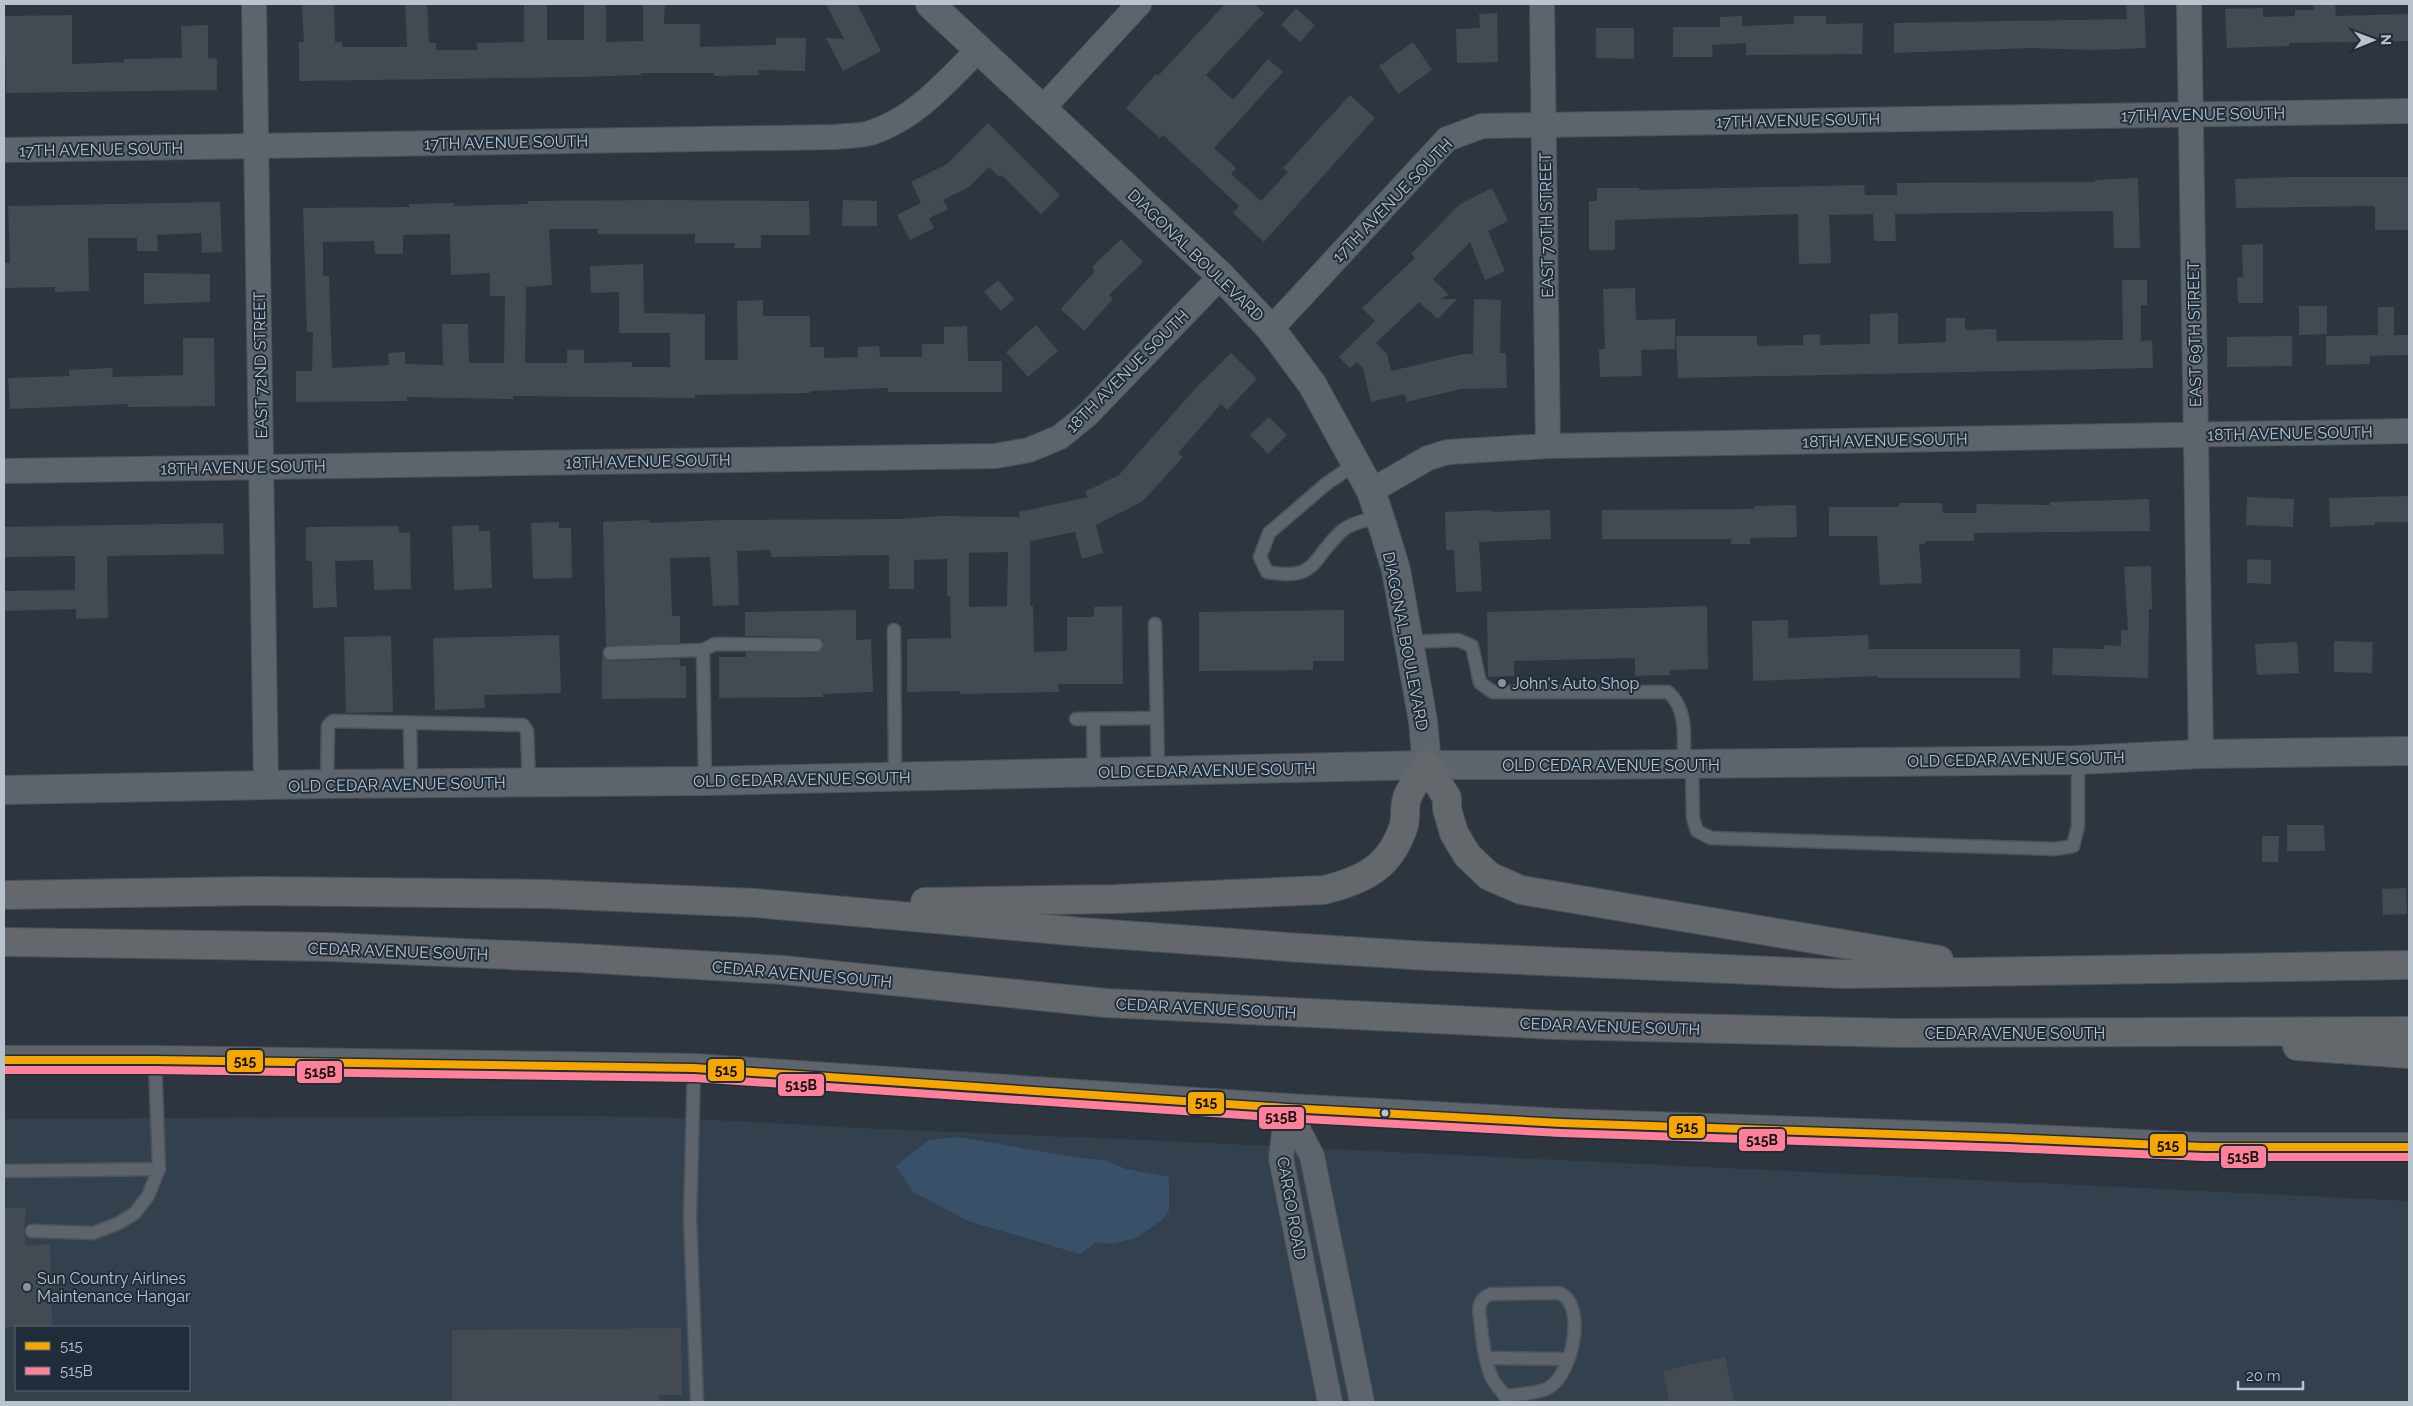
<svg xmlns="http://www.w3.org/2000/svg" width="2413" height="1406" font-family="Raleway,sans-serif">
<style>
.airport{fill:#33414f;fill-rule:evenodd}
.water{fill:#385169}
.building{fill:#434a51;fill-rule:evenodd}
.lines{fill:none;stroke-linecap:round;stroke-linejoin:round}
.service-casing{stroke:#4c5258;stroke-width:15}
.minor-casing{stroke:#4c5258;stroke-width:26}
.tertiary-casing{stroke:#4c5258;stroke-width:30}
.motorway-casing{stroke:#4a5259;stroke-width:30}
.service{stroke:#5e646b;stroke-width:12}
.minor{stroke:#5e646b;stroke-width:24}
.tertiary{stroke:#5e646b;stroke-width:28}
.motorway{stroke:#64676b;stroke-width:28}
.bus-1-casing{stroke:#1f2d3a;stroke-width:11}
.bus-2-casing{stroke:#1f2d3a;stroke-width:11}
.bus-1{stroke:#f7a600;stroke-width:8}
.bus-2{stroke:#ff8098;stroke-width:8}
.poi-dot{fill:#87929c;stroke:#1f2d3a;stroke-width:2}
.bus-dot{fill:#b8c3ce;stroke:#1f2d3a;stroke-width:2}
.labels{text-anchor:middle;stroke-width:4;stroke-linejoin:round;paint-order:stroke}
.street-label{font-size:16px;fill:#b8c3ce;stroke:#1f2d3a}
.poi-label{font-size:16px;fill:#b8c3ce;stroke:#1f2d3a;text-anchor:start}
.line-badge{stroke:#1f2d3a;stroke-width:2}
.pale-badge-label{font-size:14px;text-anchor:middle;font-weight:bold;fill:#111}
</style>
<rect width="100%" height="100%" fill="#2d363e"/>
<path class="airport" d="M552,1116L658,1117L880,1129L1166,1141L2409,1201V1402H4V1119ZM16,1327H189V1390H16Z"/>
<path class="water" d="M959,1137L1079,1158L1104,1160L1126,1169L1169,1177V1210L1162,1220L1136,1238L1112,1244L1096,1242L1080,1254L968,1221L913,1192L896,1166L929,1140Z"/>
<g class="building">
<path d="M302,4H334L335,42H342V47H407L405,4H427L429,43H436V50H477V43L524,42V4H547V40H584V4H606V42L643,41V4H665L664,24H700V47L776,45V38H806L805,71L758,70L759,75L714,76V73H641V75L581,77L299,81V42H304Z"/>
<path d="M826,4H857L881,51L843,71L826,38L844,39Z"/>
<path d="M1225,4H1254L1264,13L1206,75L1233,100L1268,59L1283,72L1214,148L1236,168L1231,174L1261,201L1288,172L1283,168L1350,95L1375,118L1264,242L1233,213L1239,206L1163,135L1160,138L1126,108L1156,74L1158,76Z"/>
<path d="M2126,4H2144L2146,48L2094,50L2030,48L1894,53V23L2127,19Z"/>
<path d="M2313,4H2335L2336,16L2409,14V41L2289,43V46L2227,48L2225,9L2263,8V17L2295,16V10H2314Z"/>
<path d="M1296,8L1315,25L1300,42L1281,25Z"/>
<path d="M1497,13L1498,62L1457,63L1456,29L1480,28L1479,14Z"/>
<path d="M72,15V64L124,62V59L182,58L181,26L208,25V58L217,59V90L6,93L4,16Z"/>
<path d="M1742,16V26L1794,24V16H1826V24L1863,23L1862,54L1746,55V43L1712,45L1713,57H1673V27H1720V17Z"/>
<path d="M1596,28H1634V59L1596,58Z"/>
<path d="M1413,42L1432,70L1398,94L1379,66Z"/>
<path d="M988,123L1060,195L1041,214L1002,175L999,177L989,167L969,187L943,200L948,209L929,218L934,228L910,240L897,215L921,203L911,182L947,164Z"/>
<path d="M2294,177H2409V230H2375V206L2236,208L2235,179Z"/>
<path d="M2138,178L2140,248H2114L2113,211L1895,214L1896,241H1874L1873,214L1829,215L1831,263L1799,264L1798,214L1615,220V250H1589V201H1597V188H1639V190L1864,185L1865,195H1897V183L2095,182V180Z"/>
<path d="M1492,188L1508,221L1488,231L1505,271L1485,280L1470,242L1433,279L1449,295L1440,299H1457L1438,319L1419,302L1376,343L1387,354L1391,371L1464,354H1473L1474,299L1501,300L1500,353H1506L1507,388L1461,389L1407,402L1405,394L1371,402L1363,368L1357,362L1350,368L1339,357L1375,321L1362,308L1415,258L1411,254L1459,205Z"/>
<path d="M658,200L809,201L810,235H761V248H734L735,243H695V234H598V229H549L552,285L526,287L525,363H567V350H584V363L632,362V367H670V333H619V292L591,293L590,266L643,264L644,313L705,314V360H738L737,301L763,300V316H810V347H824V358L858,357V347L879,346L880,357H922V344H944V327L967,326L968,361H1002V392H888V388L810,391V393L695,395V398L513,396V399L407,397V401L296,402V371H312L313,332H307L303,208L409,207V204L454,203V206L528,204V201ZM450,234L451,275L490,273V296H505L504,363H469L468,324H442L443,365L405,364V352L388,353L389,365L332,368L329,276H323V242L374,241L375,254H403V235Z"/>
<path d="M843,200L877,201V226H842Z"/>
<path d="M220,202L222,252L202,253L201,233L157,235L158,251H137V238H88L89,291L55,292V287L4,288V263H10L8,206Z"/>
<path d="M1121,239L1143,262L1109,295L1113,299L1084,331L1061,309L1095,271L1092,267Z"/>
<path d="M2263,244V303H2238L2237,277H2243L2242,245Z"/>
<path d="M144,273L210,274V302L144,304Z"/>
<path d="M998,280L1014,299L1001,311L984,292Z"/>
<path d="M2122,280H2147V305H2141V341L2152,340L2153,368L1678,378L1676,336H1757V346L1803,345V335L1820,334V345L1870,344V314L1898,313V344L1946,342V318H1965V330L1996,329L1997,341L2123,340Z"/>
<path d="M1635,288L1636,320L1675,319V349L1641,350L1642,376L1600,377L1599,349H1605L1603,289Z"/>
<path d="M2299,306H2327V334L2299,335Z"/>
<path d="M2378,307H2394V335H2409V355L2370,356V364L2326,365V336L2378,335Z"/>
<path d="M1036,325L1058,351L1028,377L1006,352Z"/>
<path d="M2292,336V366L2227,367V337Z"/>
<path d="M183,338H214L215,406L128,407V404L10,409L8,378L69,376V370L112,368L113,377L183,375Z"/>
<path d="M1231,353L1257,379L1227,410L1221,404L1178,453L1183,457L1143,501L1096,525L1103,553L1082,559L1075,532L1030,541V606H1033L1034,652L1067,651V617H1094V607L1122,606L1123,684H1058L1059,692L960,694V691L907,692V639L951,638L950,596H947V559L914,560V589H889V555L771,557V550L737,551L739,605L713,606L710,557L670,558L672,616H680V643L606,646L603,522L649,520V523L722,520L899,519L943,516L1020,517L1019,512L1088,497L1085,492L1119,475L1194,390ZM1008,552L1007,606L969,607V553Z"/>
<path d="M1269,417L1287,435L1268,454L1250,435Z"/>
<path d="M2409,496V522H2375V525L2330,527L2329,498Z"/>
<path d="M2247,497L2294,499L2293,527L2246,525Z"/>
<path d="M2149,499L2150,531L1974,533V541H1925V544H1919L1922,583L1880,585L1877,536H1829V507H1899V503H1942L1943,513H1976L1977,504L2050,505V502Z"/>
<path d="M1796,505L1797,537L1750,538V544H1731V539H1602V510L1754,509V506Z"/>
<path d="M1491,510L1492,512L1550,510L1551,539L1479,542L1482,591L1456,592L1454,550H1446L1445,512Z"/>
<path d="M559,522V528H571L572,578L533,579L531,523Z"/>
<path d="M223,523L224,554L107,556L108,618L76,619V609L4,611V591L75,590V556L4,557V527Z"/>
<path d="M479,525V531H490L492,588L454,590L452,526Z"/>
<path d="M399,526V533L410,532L411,589L374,590L373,560L335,561L337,607L313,608L312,561H306V527Z"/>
<path d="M2247,559L2271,560V584L2247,583Z"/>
<path d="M2151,566L2152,609H2149L2148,678L2052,675L2053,648L2104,649V645L2121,646V630H2128L2124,567Z"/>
<path d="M1707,606L1708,669L1670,670V675L1635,676V658L1514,661V676L1488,677L1487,612Z"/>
<path d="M856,610V640L871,639L873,692L823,694V697L719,698V657H746V652L816,653L823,649V641L817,637L745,636V612Z"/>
<path d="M1344,610V661H1313V670L1199,671V612Z"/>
<path d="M1788,620V638L1868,635L1869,649H2020V678H1878V676L1753,681L1752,621Z"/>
<path d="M559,635L561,693L484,695L485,708L435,710L433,638Z"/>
<path d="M391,636L393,712L346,713L344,637Z"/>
<path d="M2334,641L2373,642L2372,673L2334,672Z"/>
<path d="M2297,642L2299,673L2257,675L2255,644Z"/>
<path d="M602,652L603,658L610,661L680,659V666H686V698L602,699Z"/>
<path d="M2287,825H2324L2325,851H2287Z"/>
<path d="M2262,836H2279L2278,862H2262Z"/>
<path d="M2406,888L2407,914L2383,915L2382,889Z"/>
<path d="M4,1208H26L24,1231L26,1246L50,1244L52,1327H4Z"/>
<path d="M681,1328L682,1395H659V1402H452V1330Z"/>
<path d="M1725,1357L1734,1402H1669L1663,1371Z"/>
</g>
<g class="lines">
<g class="service-casing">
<g id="service">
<path d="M1355,464L1326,484L1269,533L1260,557L1267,572C1319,581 1310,559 1343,530C1351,523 1368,520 1379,516"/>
<path d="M1155,624L1158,771"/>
<path d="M894,630L895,777"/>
<path d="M1408,642L1458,640L1472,646L1480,683L1493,692H1668C1689,711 1683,738 1684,764"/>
<path d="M703,650L705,781"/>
<path d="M610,653L703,650L715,644L816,645"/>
<path d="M1076,719L1157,718"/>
<path d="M1093,719L1094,773"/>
<path d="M410,723L411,783"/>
<path d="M1692,764L1693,818L1697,831L1711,838L2055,849L2073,846L2078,826V760"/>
<path d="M327,784L328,726L333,721L523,725L527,731L529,782"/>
<path d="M694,1068L690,1217L697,1402"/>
<path d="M4,1171L159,1169"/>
<path d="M32,1231L93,1233L117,1224L135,1213L148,1196L159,1169L155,1060"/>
<path d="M1487,1358L1568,1359"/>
<path d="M1506,1396C1518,1394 1537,1394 1548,1388C1572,1376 1588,1304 1559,1293L1491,1294C1483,1297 1480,1301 1479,1310C1482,1332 1483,1356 1491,1376C1495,1386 1505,1392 1507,1402"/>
</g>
</g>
<g class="minor-casing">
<g id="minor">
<path d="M254,4L266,786"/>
<path d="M1542,4L1548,446"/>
<path d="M2189,4L2201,754"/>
<path d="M1042,109L1139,4"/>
<path d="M4,150L835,137C846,136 859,136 870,133C915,119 946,82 979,49"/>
<path d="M1271,329L1447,139L1482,126L2409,111"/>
<path d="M4,471L995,456L1029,450L1060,437L1087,415L1221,276"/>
<path d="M1371,491L1428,458L1448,452L1548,446L2409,431"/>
<path d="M1287,1108L1312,1156L1362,1402"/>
<path d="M1287,1108L1281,1158L1330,1402"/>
</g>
</g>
<g class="tertiary-casing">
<g id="tertiary">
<path d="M930,4L1221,276L1271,329L1312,384L1371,491L1383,527L1396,570L1423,721L1427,765"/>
<path d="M4,790L327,784L705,781L1427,765H1586L2078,760L2201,754L2409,751"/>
<path d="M4,1060H155L694,1068L1287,1108L1562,1123L2009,1138L2204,1147H2409"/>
</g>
</g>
<g class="motorway-casing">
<g id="motorway">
<path d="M4,895L258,891L546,894L755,903L1082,932L1302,948L1428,956L1843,974L2409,965"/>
<path d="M925,902L1116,899L1324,890C1364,880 1391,867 1404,825C1406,817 1404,807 1407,798C1411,787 1420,775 1427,765L1447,798V809L1454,833L1467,855L1489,876L1521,890L1939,960"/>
<path d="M4,942L330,947L579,958L783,970L1106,1003L1555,1025L1900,1033L2409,1031"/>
<path d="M2297,1046L2409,1054"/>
</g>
</g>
<use href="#service" class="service"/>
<use href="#minor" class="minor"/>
<use href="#tertiary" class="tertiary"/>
<use href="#motorway" class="motorway"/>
<g class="bus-1-casing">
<path id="bus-1" d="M4,1060H155L694,1068L1287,1108L1562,1123L2009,1138L2204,1147H2409"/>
</g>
<g class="bus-2-casing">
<path id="bus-2" d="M4,1070H155L694,1078L1286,1118L1561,1133L2009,1148L2204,1157H2409"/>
</g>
<use href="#bus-1" class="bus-1"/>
<use href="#bus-2" class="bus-2"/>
</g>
<g class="poi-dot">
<circle cx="1502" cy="683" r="5"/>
<circle cx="27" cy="1287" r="5"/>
</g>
<circle class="bus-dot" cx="1385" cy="1113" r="4.5"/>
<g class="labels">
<g class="street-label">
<text transform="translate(2203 114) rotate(-1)" y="6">17TH AVENUE SOUTH</text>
<text transform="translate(1798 120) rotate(-1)" y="6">17TH AVENUE SOUTH</text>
<text transform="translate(506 142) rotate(-1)" y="6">17TH AVENUE SOUTH</text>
<text transform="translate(101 149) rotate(-1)" y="6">17TH AVENUE SOUTH</text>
<text transform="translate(1392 200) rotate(-46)" y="6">17TH AVENUE SOUTH</text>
<text transform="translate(1546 225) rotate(-91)" y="6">EAST 70TH STREET</text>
<text transform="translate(1196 255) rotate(44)" y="6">DIAGONAL BOULEVARD</text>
<text transform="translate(2194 334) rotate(-91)" y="6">EAST 69TH STREET</text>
<text transform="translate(260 365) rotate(-91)" y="6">EAST 72ND STREET</text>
<text transform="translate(1127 371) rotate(-45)" y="6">18TH AVENUE SOUTH</text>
<text transform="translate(2290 433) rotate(-1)" y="6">18TH AVENUE SOUTH</text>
<text transform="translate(1885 440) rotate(-1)" y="6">18TH AVENUE SOUTH</text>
<text transform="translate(648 461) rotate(-1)" y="6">18TH AVENUE SOUTH</text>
<text transform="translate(243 467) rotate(-1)" y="6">18TH AVENUE SOUTH</text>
<text transform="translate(1406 641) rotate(79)" y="6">DIAGONAL BOULEVARD</text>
<text transform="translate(2016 759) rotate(-1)" y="6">OLD CEDAR AVENUE SOUTH</text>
<text x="1611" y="771">OLD CEDAR AVENUE SOUTH</text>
<text transform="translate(1207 770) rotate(-1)" y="6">OLD CEDAR AVENUE SOUTH</text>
<text transform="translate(802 779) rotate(-1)" y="6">OLD CEDAR AVENUE SOUTH</text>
<text transform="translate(397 784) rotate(-1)" y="6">OLD CEDAR AVENUE SOUTH</text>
<text transform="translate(398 951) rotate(2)" y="6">CEDAR AVENUE SOUTH</text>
<text transform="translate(802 974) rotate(5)" y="6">CEDAR AVENUE SOUTH</text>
<text transform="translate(1206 1008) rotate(3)" y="6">CEDAR AVENUE SOUTH</text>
<text transform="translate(1610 1026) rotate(2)" y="6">CEDAR AVENUE SOUTH</text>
<text x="2015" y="1039">CEDAR AVENUE SOUTH</text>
<text transform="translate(1292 1208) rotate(80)" y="6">CARGO ROAD</text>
</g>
<g class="poi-label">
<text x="1512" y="689">John's Auto Shop</text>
<text x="37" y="1284">Sun Country Airlines<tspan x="37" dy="18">Maintenance Hangar</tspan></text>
</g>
</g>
<g class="line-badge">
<rect x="226" y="1049" width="38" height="24" rx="5" fill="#f7a600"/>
<rect x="707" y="1058" width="38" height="24" rx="5" fill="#f7a600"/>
<rect x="296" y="1060" width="47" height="24" rx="5" fill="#ff8098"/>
<rect x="777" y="1073" width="48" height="24" rx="5" fill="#ff8098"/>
<rect x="1187" y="1091" width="38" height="24" rx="5" fill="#f7a600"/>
<rect x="1258" y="1106" width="47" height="24" rx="5" fill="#ff8098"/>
<rect x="1668" y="1115" width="38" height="24" rx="5" fill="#f7a600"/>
<rect x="1738" y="1128" width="48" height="24" rx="5" fill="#ff8098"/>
<rect x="2149" y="1133" width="38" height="24" rx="5" fill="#f7a600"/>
<rect x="2220" y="1145" width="47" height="24" rx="5" fill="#ff8098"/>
</g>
<g class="pale-badge-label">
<text x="245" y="1066">515</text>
<text x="726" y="1075">515</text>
<text x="320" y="1077">515B</text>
<text x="801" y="1090">515B</text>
<text x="1206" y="1107">515</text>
<text x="1281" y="1122">515B</text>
<text x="1687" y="1132">515</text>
<text x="1762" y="1145">515B</text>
<text x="2168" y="1150">515</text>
<text x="2243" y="1162">515B</text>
</g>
<rect width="2413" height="1406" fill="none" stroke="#b8c3ce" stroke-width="10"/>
<rect x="15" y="1326" width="175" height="65" fill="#1f2d3a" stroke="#5c6975"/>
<rect x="25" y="1342" width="25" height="8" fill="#f7a600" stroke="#5c6975"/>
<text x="60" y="1351" font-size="15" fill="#b8c3ce">515</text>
<rect x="25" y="1367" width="25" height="8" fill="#ff8098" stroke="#5c6975"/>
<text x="60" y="1376" font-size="15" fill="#b8c3ce">515B</text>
<g transform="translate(2373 40) rotate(89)" stroke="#1f2d3a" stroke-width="4" paint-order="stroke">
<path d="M0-4L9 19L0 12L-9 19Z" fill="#b8c3ce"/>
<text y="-8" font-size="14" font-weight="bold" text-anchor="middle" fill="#b8c3ce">N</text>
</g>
<path d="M2238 1381v8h65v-8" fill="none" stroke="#b8c3ce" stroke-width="2.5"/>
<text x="2246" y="1381" font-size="15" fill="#b8c3ce" stroke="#1f2d3a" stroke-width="4" paint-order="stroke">20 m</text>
</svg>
